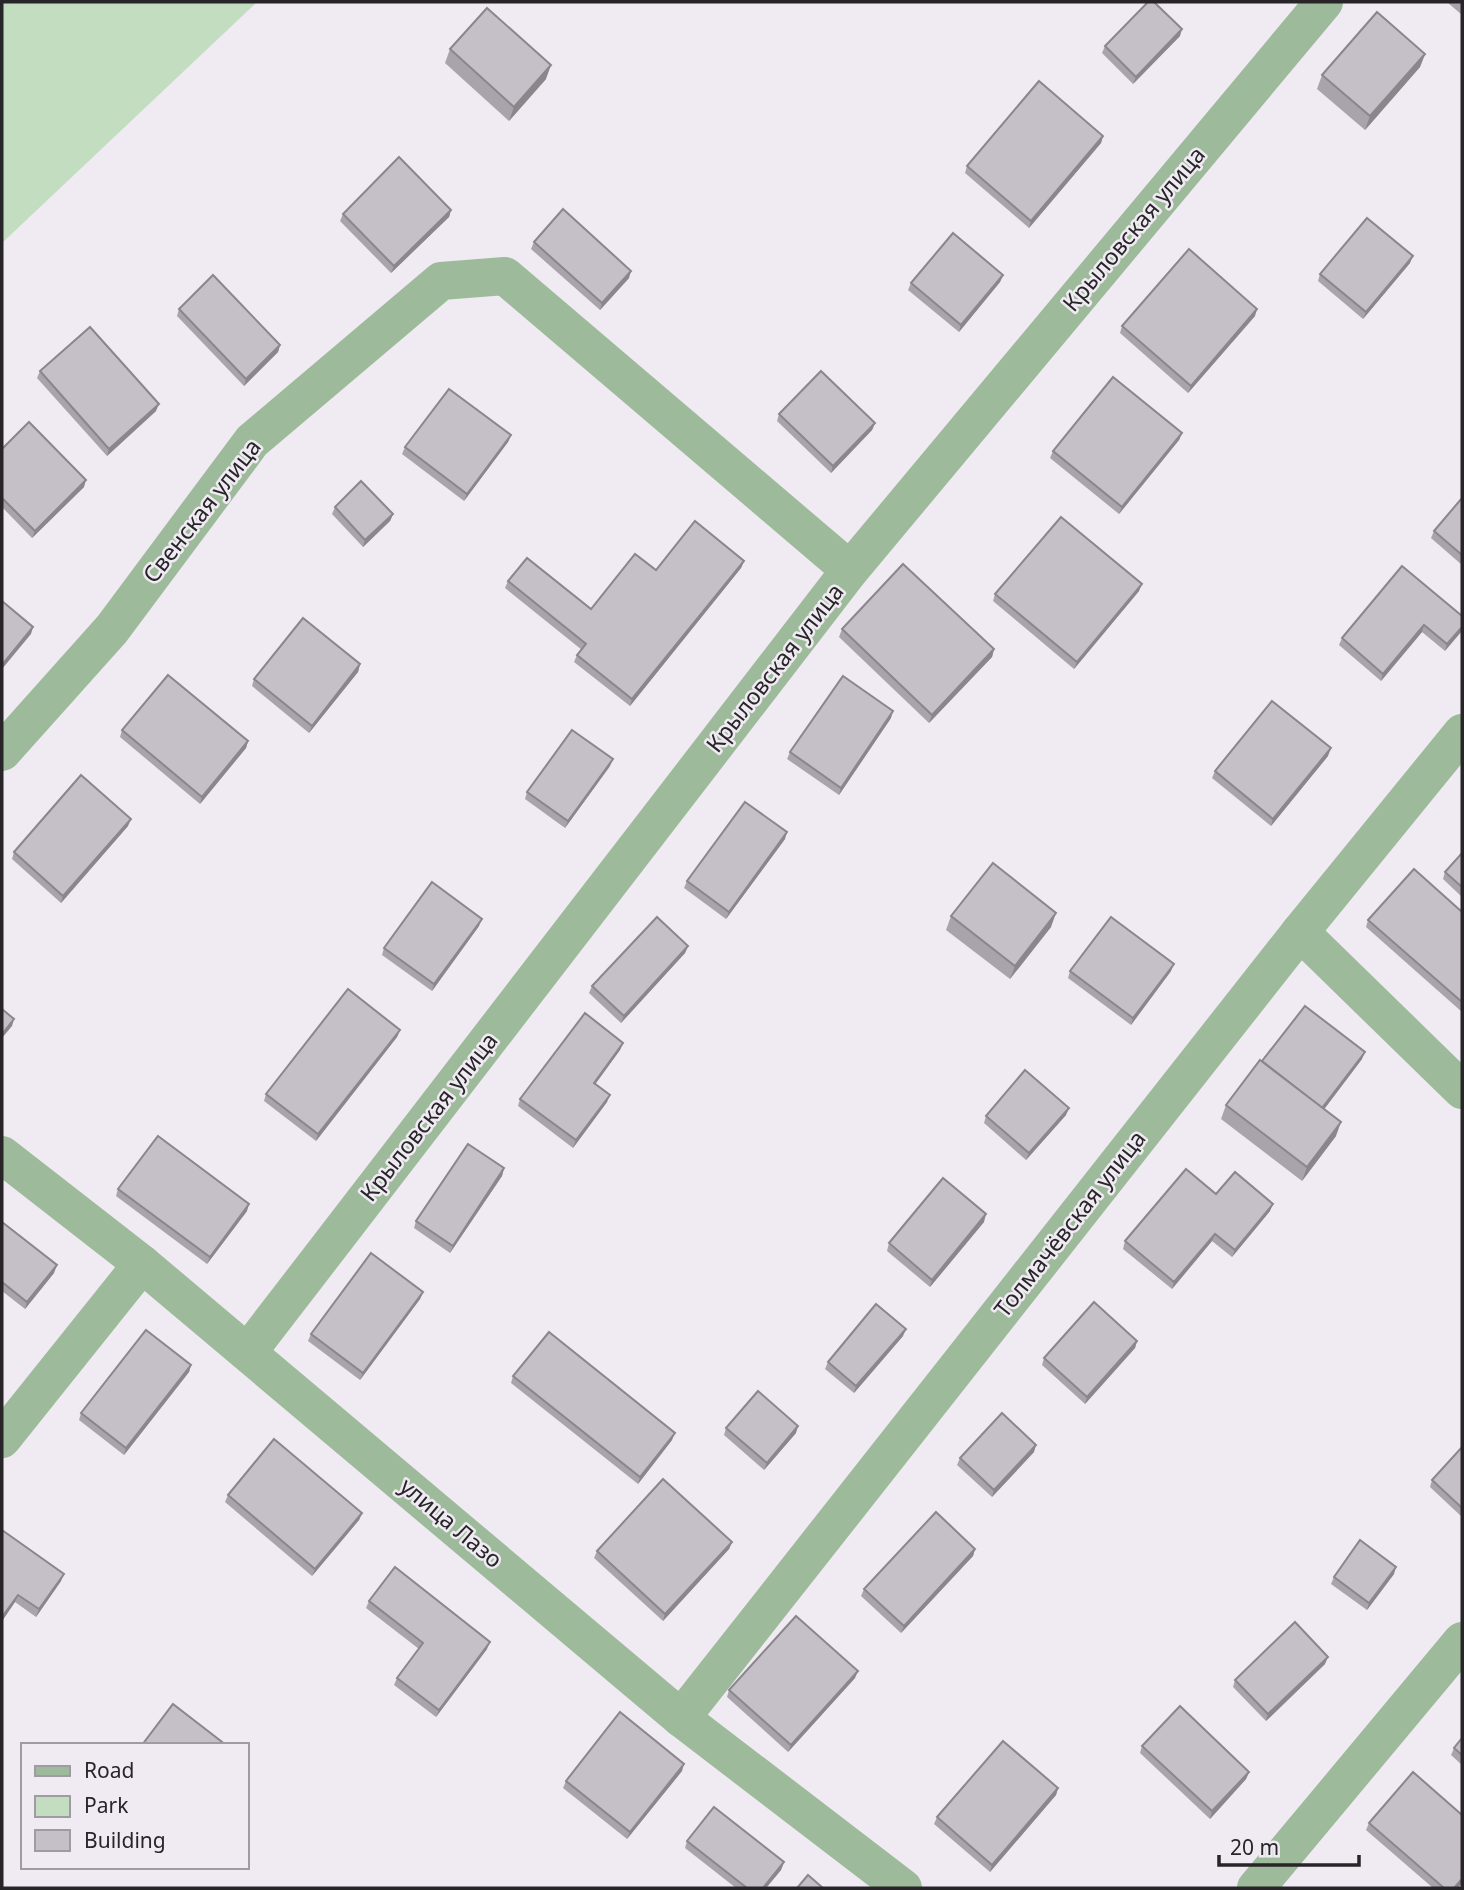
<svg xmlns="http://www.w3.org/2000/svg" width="1464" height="1890" font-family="'Noto Sans',sans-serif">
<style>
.green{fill:#c3ddc1}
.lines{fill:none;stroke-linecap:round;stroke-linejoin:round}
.street{stroke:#9dba9a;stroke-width:38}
.wall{fill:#a9a4ac}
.shaded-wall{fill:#8a868c}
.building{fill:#c5bfc8;stroke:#8a868c;stroke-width:2}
.labels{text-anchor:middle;stroke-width:5;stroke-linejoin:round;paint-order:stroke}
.street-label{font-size:23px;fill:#272528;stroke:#f0eaf3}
</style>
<rect width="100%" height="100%" fill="#f0eaf3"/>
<path class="green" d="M2,2H257L2,243Z"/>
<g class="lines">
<g class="street">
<path d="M2,752L112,629L252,441L441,281L505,276L850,570"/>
<path d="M1300,932L1462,1090"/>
<path d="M2,1155L142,1264L681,1718L903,1888"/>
<path d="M248,1352L850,570L1324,2"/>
<path d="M2,1439L142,1264"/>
<path d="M681,1718L1300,932L1462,733"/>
<path d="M1256,1888L1462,1641"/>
</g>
</g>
<g class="wall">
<path d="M1447,2H1462V15Z"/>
<path d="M1180,36L1133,84L1102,53L1105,46Z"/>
<path d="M450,49L546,79L509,121L445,63Z"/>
<path d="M1425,54L1420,67L1365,130L1317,89L1322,75Z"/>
<path d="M1103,136L1101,143L1029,228L965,173L967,166Z"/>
<path d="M451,210L449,217L391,273L340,221L343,214Z"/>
<path d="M534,242L629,278L600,310L531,249Z"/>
<path d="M1410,263L1363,319L1318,281L1320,274Z"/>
<path d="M1003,275L1000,282L959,332L908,290L911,283Z"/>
<path d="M179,309L280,345L278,352L244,386L177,316Z"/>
<path d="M1255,316L1188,393L1120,333L1122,326Z"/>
<path d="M40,371L156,411L107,456L37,378Z"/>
<path d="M779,414L875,423L872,430L831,473L777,421Z"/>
<path d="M1182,433L1179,440L1119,514L1050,458L1053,451Z"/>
<path d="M511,435L508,442L464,501L402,454L405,447Z"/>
<path d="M2,449L84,487L32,538L2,507Z"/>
<path d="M1462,498V565L1431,538L1434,531Z"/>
<path d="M335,507L393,514L390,521L363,547L332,514Z"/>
<path d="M744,561L741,568L630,706L574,662L577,655L582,650L505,588L508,581L591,609L656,570Z"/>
<path d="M1139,591L1074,669L993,601L995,594Z"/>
<path d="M1462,616L1445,651L1422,632L1381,681L1339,645L1342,638Z"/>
<path d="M842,629L994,649L992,657L929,723L839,637Z"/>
<path d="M360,664L358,672L309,733L252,686L254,679Z"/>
<path d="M891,718L839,795L787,759L790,752Z"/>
<path d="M122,730L248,741L246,748L200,804L120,737Z"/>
<path d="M1328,756L1271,826L1212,778L1215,771Z"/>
<path d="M610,766L565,828L525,799L527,792Z"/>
<path d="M128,826L61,903L12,859L14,852Z"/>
<path d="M785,839L726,919L684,888L687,881Z"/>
<path d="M1462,853V897L1443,879L1445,872Z"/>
<path d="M1462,912V1012L1366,927L1368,920Z"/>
<path d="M951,916L1051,927L1010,979L946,930Z"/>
<path d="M479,926L432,991L382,955L384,948Z"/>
<path d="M688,946L685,953L621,1023L589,993L592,986Z"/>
<path d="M1070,971H1171L1131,1025L1068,978Z"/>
<path d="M400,1030L397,1037L316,1141L264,1101L266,1094Z"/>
<path d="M623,1043L620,1050L595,1084L607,1102L573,1148L518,1106L520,1099Z"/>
<path d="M1362,1059L1324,1109L1336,1136L1302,1181L1221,1119L1226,1105L1262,1061Z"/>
<path d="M1066,1115L1026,1160L984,1123L986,1116Z"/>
<path d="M504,1168L502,1176L450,1253L414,1228L416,1221Z"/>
<path d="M118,1189L247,1211L207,1264L116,1196Z"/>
<path d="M1216,1194L1270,1211L1232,1257L1212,1241L1172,1289L1123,1249L1125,1241Z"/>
<path d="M2,1222L54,1273L25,1309L2,1291Z"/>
<path d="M984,1222L930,1287L887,1251L889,1243Z"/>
<path d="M423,1292L420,1299L360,1380L308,1341L311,1334Z"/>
<path d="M903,1336L854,1393L825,1369L828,1362Z"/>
<path d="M1137,1341L1135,1348L1085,1404L1042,1365L1044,1358Z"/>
<path d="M191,1365L189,1372L124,1455L79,1420L81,1413Z"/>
<path d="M513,1376L672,1440L638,1484L511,1383Z"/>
<path d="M726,1428L796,1433L764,1470L724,1435Z"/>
<path d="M1462,1447V1517L1430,1487L1432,1480Z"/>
<path d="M1034,1452L992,1497L957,1465L960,1458Z"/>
<path d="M228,1495L362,1513L359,1520L312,1576L225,1502Z"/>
<path d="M2,1530L61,1581L36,1617L15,1602L2,1621Z"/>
<path d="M732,1542L729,1549L663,1621L594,1558L597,1551Z"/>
<path d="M975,1549L973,1556L901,1633L861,1596L864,1589Z"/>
<path d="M1394,1574L1367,1610L1331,1584L1334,1577Z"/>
<path d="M369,1601L487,1649L436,1717L394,1685L397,1678L419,1649L366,1608Z"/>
<path d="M1325,1664L1266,1721L1233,1687L1235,1680Z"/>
<path d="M855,1678L788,1752L727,1697L729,1690Z"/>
<path d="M1462,1738V1765L1451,1755L1454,1748Z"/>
<path d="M1142,1746L1249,1772L1246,1779L1210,1819L1140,1753Z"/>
<path d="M682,1771L627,1839L563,1788L566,1781Z"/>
<path d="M1058,1788L1056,1795L990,1872L934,1824L937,1817Z"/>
<path d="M1462,1815V1883L1458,1888H1433L1366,1830L1369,1823Z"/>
<path d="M687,1841L784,1862L781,1870L766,1888H736L685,1848Z"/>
</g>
<g class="shaded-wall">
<path d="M1182,29L1180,36L1133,84L1136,77Z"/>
<path d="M1425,54L1420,67L1365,130L1370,116Z"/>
<path d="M551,65L546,79L509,121L514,107Z"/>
<path d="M1103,136L1101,143L1029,228L1031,221Z"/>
<path d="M451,210L449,217L391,273L394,266Z"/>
<path d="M1413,256L1410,263L1363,319L1366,312Z"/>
<path d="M631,271L629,278L600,310L602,303Z"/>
<path d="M1003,275L1000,282L959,332L961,325Z"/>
<path d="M1257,309L1255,316L1188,393L1191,386Z"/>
<path d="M280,345L278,352L244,386L246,379Z"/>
<path d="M159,404L156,411L107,456L109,449Z"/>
<path d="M875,423L872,430L831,473L833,466Z"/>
<path d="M1182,433L1179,440L1119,514L1122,507Z"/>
<path d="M511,435L508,442L464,501L467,494Z"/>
<path d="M86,480L84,487L32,538L35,531Z"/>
<path d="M393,514L390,521L363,547L365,540Z"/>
<path d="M744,561L741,568L630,706L632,699Z"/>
<path d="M1142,584L1139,591L1074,669L1077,662Z"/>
<path d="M1424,625L1422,632L1381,681L1383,674Z"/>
<path d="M33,627L31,634L2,669V665Z"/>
<path d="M1462,627V631L1445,651L1447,644Z"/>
<path d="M994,649L992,657L929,723L932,715Z"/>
<path d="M360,664L358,672L309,733L312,726Z"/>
<path d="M893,711L891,718L839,795L841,788Z"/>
<path d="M248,741L246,748L200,804L202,797Z"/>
<path d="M1331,748L1328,756L1271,826L1273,819Z"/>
<path d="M613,759L610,766L565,828L568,821Z"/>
<path d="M131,819L128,826L61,903L63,896Z"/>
<path d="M787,832L785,839L726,919L729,912Z"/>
<path d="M1056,913L1051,927L1010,979L1015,966Z"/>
<path d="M482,919L479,926L432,991L434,984Z"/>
<path d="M688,946L685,953L621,1023L624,1016Z"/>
<path d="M1174,964L1171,971L1131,1025L1133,1018Z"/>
<path d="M14,1019L12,1026L2,1038V1034Z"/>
<path d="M400,1030L397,1037L316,1141L318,1134Z"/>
<path d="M623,1043L620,1050L591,1090L594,1083Z"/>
<path d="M1365,1052L1362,1059L1316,1120L1318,1113Z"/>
<path d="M610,1095L607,1102L573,1148L576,1140Z"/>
<path d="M1069,1108L1066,1115L1026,1160L1029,1153Z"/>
<path d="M1341,1122L1336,1136L1302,1181L1307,1167Z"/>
<path d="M504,1168L502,1176L450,1253L453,1246Z"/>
<path d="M249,1204L247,1211L207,1264L210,1257Z"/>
<path d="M1273,1204L1270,1211L1232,1257L1235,1250Z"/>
<path d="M986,1214L984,1222L930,1287L932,1280Z"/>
<path d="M1215,1234L1212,1241L1172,1289L1174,1282Z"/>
<path d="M57,1265L54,1273L25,1309L27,1302Z"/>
<path d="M423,1292L420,1299L360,1380L363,1373Z"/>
<path d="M906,1329L903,1336L854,1393L856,1386Z"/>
<path d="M1137,1341L1135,1348L1085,1404L1087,1397Z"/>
<path d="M191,1365L189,1372L124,1455L126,1448Z"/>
<path d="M798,1426L796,1433L764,1470L767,1463Z"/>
<path d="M675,1433L672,1440L638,1484L640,1477Z"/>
<path d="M1036,1445L1034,1452L992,1497L994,1490Z"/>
<path d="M362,1513L359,1520L312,1576L315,1569Z"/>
<path d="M732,1542L729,1549L663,1621L665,1614Z"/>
<path d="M975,1549L973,1556L901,1633L904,1626Z"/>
<path d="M1396,1567L1394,1574L1367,1610L1369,1603Z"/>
<path d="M64,1574L61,1581L36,1617L39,1609Z"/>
<path d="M18,1595L15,1602L2,1621V1617Z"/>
<path d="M490,1642L487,1649L436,1717L439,1710Z"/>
<path d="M1328,1657L1325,1664L1266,1721L1268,1714Z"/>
<path d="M858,1671L855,1678L788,1752L791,1745Z"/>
<path d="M684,1764L682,1771L627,1839L630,1832Z"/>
<path d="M1249,1772L1246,1779L1210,1819L1212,1811Z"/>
<path d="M1058,1788L1056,1795L990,1872L992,1865Z"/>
<path d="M784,1862L781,1870L766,1888H763Z"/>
<path d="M1462,1879V1883L1458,1888H1454Z"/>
</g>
<g class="building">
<path d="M1148,2H1154L1182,29L1136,77L1105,46Z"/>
<path d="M487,8L551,65L514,107L450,49Z"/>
<path d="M1377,12L1425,54L1370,116L1322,75Z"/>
<path d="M1039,81L1103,136L1031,221L967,166Z"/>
<path d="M399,157L451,210L394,266L343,214Z"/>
<path d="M563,209L631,271L602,303L534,242Z"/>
<path d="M1367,218L1413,256L1366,312L1320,274Z"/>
<path d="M953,233L1003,275L961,325L911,283Z"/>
<path d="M1189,249L1257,309L1191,386L1122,326Z"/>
<path d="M213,275L280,345L246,379L179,309Z"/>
<path d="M90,327L159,404L109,449L40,371Z"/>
<path d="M821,371L875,423L833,466L779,414Z"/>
<path d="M1113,377L1182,433L1122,507L1053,451Z"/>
<path d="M449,389L511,435L467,494L405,447Z"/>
<path d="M29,422L86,480L35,531L2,498V449Z"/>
<path d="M361,481L393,514L365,540L335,507Z"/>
<path d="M1462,498V555L1434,531Z"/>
<path d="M1061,517L1142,584L1077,662L995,594Z"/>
<path d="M695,521L744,561L632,699L577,655L586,644L508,581L527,558L591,609L635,554L656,570Z"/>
<path d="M903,564L994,649L932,715L842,629Z"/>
<path d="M1402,566L1462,616V627L1447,644L1424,625L1383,674L1342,638Z"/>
<path d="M2,601L33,627L2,665Z"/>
<path d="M303,618L360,664L312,726L254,679Z"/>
<path d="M168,675L248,741L202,797L122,730Z"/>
<path d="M843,676L893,711L841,788L790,752Z"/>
<path d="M1272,701L1331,748L1273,819L1215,771Z"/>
<path d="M572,730L613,759L568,821L527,792Z"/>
<path d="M81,775L131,819L63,896L14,852Z"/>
<path d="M745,802L787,832L729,912L687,881Z"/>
<path d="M1462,853V887L1445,872Z"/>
<path d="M993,863L1056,913L1015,966L951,916Z"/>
<path d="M1414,869L1462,912V1002L1368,920Z"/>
<path d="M432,882L482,919L434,984L384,948Z"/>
<path d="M657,917L688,946L624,1016L592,986Z"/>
<path d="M1111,917L1174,964L1133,1018L1070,971Z"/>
<path d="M348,989L400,1030L318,1134L266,1094Z"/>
<path d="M1305,1006L1365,1052L1322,1108L1262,1061Z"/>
<path d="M2,1009L14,1019L2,1034Z"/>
<path d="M585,1013L623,1043L594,1083L610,1095L576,1140L520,1099Z"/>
<path d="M1260,1060L1341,1122L1307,1167L1226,1105Z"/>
<path d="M1025,1070L1069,1108L1029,1153L986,1116Z"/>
<path d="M158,1136L249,1204L210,1257L118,1189Z"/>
<path d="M468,1144L504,1168L453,1246L416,1221Z"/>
<path d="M1186,1169L1216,1194L1235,1172L1273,1204L1235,1250L1215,1234L1174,1282L1125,1241Z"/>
<path d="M943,1178L986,1214L932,1280L889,1243Z"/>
<path d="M2,1222L57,1265L27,1302L2,1282Z"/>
<path d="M371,1253L423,1292L363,1373L311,1334Z"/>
<path d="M1094,1302L1137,1341L1087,1397L1044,1358Z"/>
<path d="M876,1304L906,1329L856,1386L828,1362Z"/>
<path d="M146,1330L191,1365L126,1448L81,1413Z"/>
<path d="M549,1332L675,1433L640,1477L513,1376Z"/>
<path d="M758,1391L798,1426L767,1463L726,1428Z"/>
<path d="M1002,1413L1036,1445L994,1490L960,1458Z"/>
<path d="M274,1439L362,1513L315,1569L228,1495Z"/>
<path d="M1462,1447V1508L1432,1480Z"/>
<path d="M663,1479L732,1542L665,1614L597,1551Z"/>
<path d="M936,1512L975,1549L904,1626L864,1589Z"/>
<path d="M2,1530L64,1574L39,1609L18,1595L2,1617Z"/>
<path d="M1360,1540L1396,1567L1369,1603L1334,1577Z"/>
<path d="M395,1567L490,1642L439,1710L397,1678L423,1643L369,1601Z"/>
<path d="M796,1616L858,1671L791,1745L729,1690Z"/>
<path d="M1295,1622L1328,1657L1268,1714L1235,1680Z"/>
<path d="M173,1704L226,1745H142Z"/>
<path d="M1180,1706L1249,1772L1212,1811L1142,1746Z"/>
<path d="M620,1712L684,1764L630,1832L566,1781Z"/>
<path d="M1462,1738V1755L1454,1748Z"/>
<path d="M1003,1741L1058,1788L992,1865L937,1817Z"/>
<path d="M1413,1772L1462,1815V1879L1454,1888H1444L1369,1823Z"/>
<path d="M714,1807L784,1862L763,1888H747L687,1841Z"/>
<path d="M808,1875L823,1888H797Z"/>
</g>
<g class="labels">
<g class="street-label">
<text transform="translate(1134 229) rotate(-50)" y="8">Крыловская улица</text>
<text transform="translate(202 511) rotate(-52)" y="8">Свенская улица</text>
<text transform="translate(775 668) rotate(-52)" y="8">Крыловская улица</text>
<text transform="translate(429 1117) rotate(-52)" y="8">Крыловская улица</text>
<text transform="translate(1070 1224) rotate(-52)" y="8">Толмачёвская улица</text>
<text transform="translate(451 1523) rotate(40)" y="8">улица Лазо</text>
</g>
</g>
<rect width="1464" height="1890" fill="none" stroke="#272528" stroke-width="7"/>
<rect x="21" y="1743" width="228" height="126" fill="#f0eaf3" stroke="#a09ba2" stroke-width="2"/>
<rect x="35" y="1766" width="35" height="10" fill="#9dba9a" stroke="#a09ba2" stroke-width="2"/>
<text x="84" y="1778" font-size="21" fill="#272528">Road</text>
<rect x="35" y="1796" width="35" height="21" fill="#c3ddc1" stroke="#a09ba2" stroke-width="2"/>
<text x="84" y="1813" font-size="21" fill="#272528">Park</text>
<rect x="35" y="1830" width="35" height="21" fill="#c5bfc8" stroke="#a09ba2" stroke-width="2"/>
<text x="84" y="1848" font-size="21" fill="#272528">Building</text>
<path d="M1219 1855v10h140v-10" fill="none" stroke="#272528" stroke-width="3.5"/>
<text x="1230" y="1855" font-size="21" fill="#272528" stroke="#f0eaf3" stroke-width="5" paint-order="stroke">20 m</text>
</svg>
